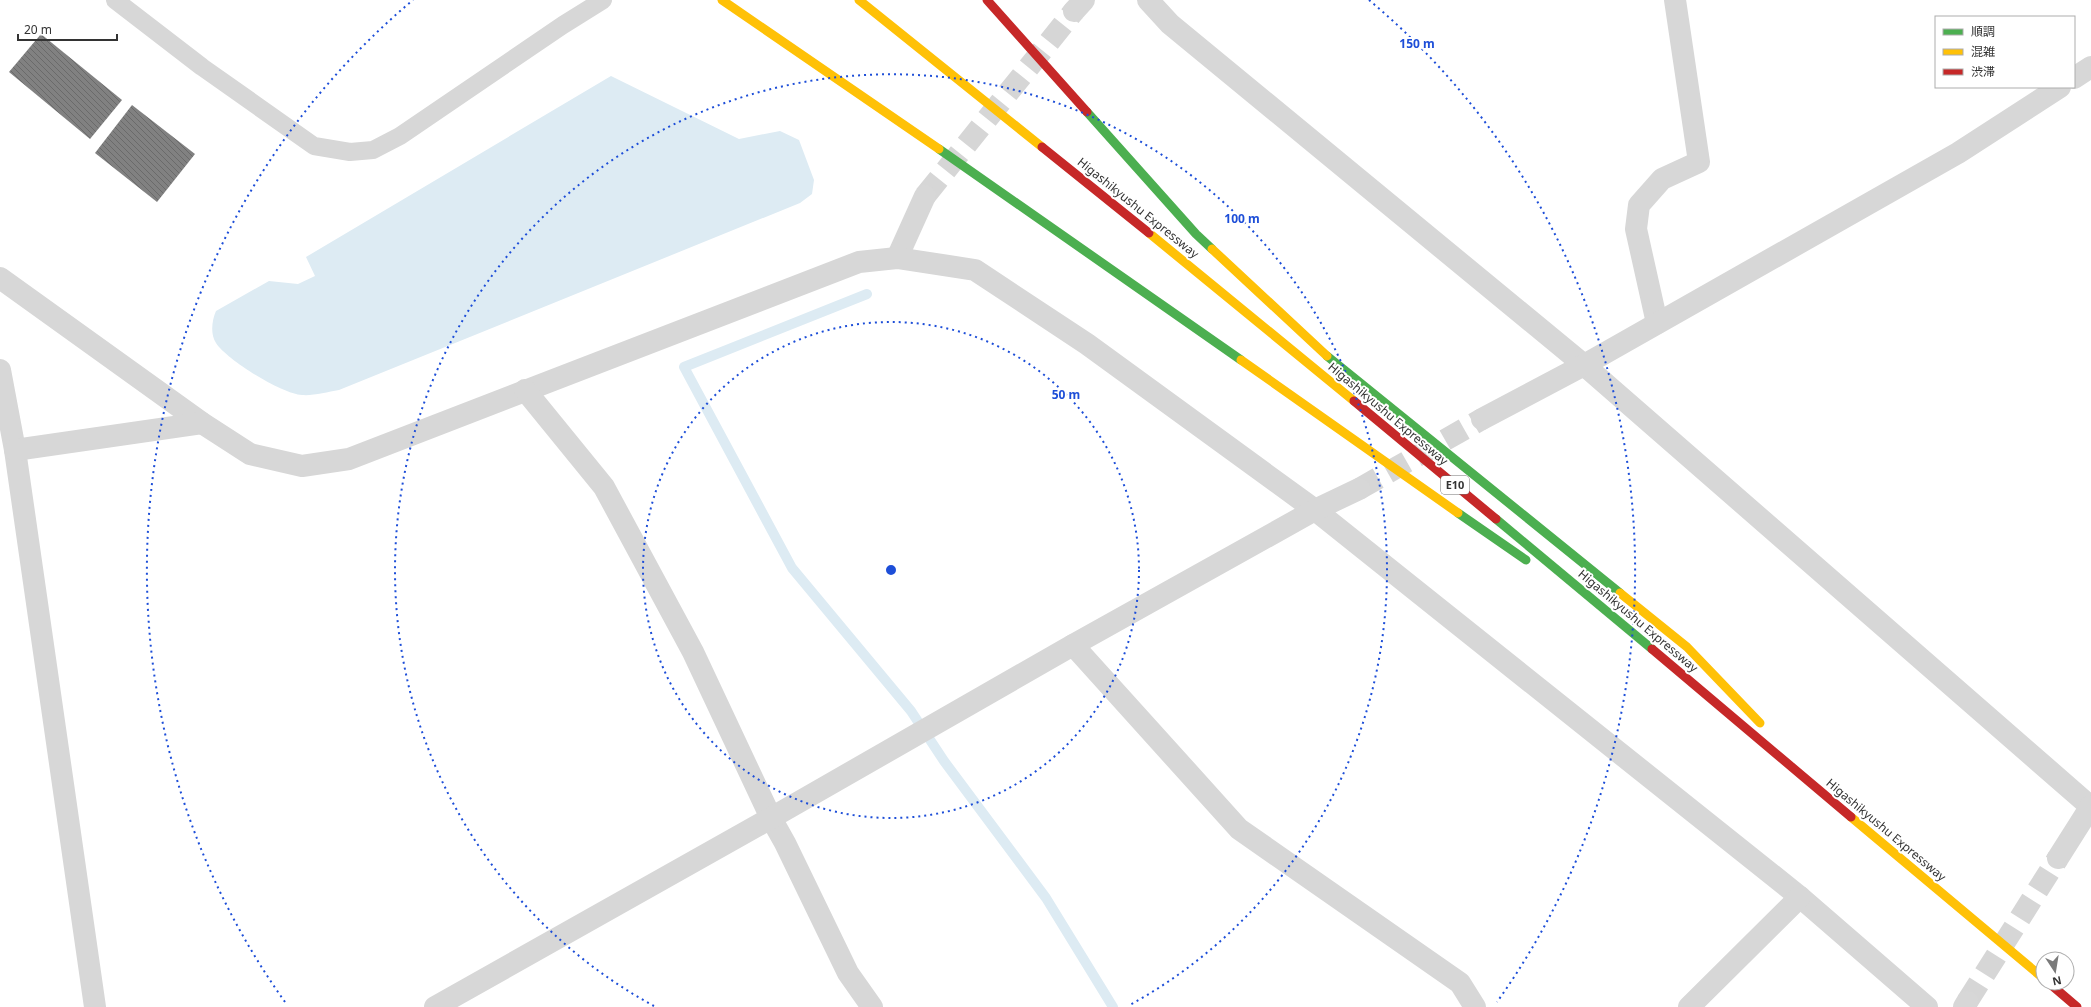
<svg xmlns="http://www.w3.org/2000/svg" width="2091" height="1007" font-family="'Noto Sans','Noto Sans JP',sans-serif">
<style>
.water{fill:#ddebf3}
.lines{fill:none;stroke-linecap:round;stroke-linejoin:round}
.stream{stroke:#ddebf3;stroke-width:10}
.building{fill:url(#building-back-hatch)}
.street-tunnel{stroke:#d6d6d6;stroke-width:22;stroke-dasharray:22 11;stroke-linecap:butt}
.lane{stroke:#d7d7d7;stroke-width:18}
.street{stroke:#d7d7d7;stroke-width:22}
.fast{stroke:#4caf50;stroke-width:9}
.slow{stroke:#ffc107;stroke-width:9}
.jam{stroke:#c62828;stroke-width:9}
.ring{fill:none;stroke:#1d4ed8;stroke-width:2;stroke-dasharray:2 4}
.labels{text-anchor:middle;stroke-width:4;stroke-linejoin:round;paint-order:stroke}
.shield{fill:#fff;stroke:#707070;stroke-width:1}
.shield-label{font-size:11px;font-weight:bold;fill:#333}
.street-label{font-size:12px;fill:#333;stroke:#fff}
.centre{fill:#1d4ed8;stroke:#fff;stroke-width:2}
.ring-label{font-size:12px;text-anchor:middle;font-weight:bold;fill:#1d4ed8;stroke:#fff;stroke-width:4;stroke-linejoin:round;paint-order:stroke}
</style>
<defs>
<pattern id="building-back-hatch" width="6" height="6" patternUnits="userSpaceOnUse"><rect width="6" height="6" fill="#818181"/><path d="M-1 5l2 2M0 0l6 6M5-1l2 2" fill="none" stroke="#6a6a6a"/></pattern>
</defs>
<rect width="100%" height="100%" fill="#fff"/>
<path class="water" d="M611,76L739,139L780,131L799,140L814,180L812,194L800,203L339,390C327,392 313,396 302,395C282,394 227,360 216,343C210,334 212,320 216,311L269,281L298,284L315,276L306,257Z"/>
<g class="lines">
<path class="stream" d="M867,294L684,367L792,568L911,711L944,761L1046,898L1113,1007"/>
</g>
<g class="building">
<path d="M41,34L122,100L90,139L9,72Z"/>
<path d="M132,105L195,154L157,202L95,153Z"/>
</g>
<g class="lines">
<g class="street-tunnel">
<path d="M925,196L1074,11"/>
<path d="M1359,489L1482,419"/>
<path d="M1967,1002L2058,858"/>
</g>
<path class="lane" d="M115,0L202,67L314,146L350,152L373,150L400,136L563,25L603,0"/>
<g class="street">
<path d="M1148,0L1170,24L1584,365L2091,807"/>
<path d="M1074,11L1084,0"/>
<path d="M2074,78L2091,67"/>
<path d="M897,258L925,196"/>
<path d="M0,278L202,423L250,454L302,466L349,459L859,262L897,258L975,270L1087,344L1315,510L1800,897L1927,1007"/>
<path d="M1657,323L1636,229L1639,205L1662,179L1699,162L1675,0"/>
<path d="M0,370L15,450L95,1007"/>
<path d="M525,390L604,487L693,652L771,818L785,843L848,973L872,1007"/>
<path d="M1482,419L1584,365L1958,153L2060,87"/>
<path d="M15,450L202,423"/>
<path d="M1073,645L1239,829L1460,983L1475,1007"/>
<path d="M2058,858L2091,806"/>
<path d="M435,1007L771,818L1073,645L1315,510L1359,489"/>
<path d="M1689,1007L1800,897"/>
<path d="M1964,1007L1967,1002"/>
</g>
<g class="fast">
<path d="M1087,112L1196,234L1212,249"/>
<path d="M939,149L1241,360"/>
<path d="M1327,356L1620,593"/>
<path d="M1458,513L1526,560"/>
<path d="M1496,519L1652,649"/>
</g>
<g class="slow">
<path d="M722,0L939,149"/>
<path d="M859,0L1042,147"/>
<path d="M1149,233L1354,401"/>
<path d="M1212,249L1327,356"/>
<path d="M1241,360L1458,513"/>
<path d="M1620,593L1687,647L1760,723"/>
<path d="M1851,817L2043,978"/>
</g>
<g class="jam">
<path d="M987,0L1087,112"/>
<path d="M1042,147L1149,233"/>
<path d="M1354,401L1496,519"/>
<path d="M1652,649L1851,817"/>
<path d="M2049,983L2077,1007"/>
</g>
</g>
<g class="ring">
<circle cx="891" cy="570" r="248"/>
<path d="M654 1006A496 496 0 1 1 1128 1006"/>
<path d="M285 1002A744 744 0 0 1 413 0M1369 0A744 744 0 0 1 1497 1002"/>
</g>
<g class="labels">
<rect class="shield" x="1441" y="476" width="28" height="18" rx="3"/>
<g class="shield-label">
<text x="1455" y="489">E10</text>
</g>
<g class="street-label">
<text transform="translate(1138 208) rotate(39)" y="4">Higashikyushu Expressway</text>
<text transform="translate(1388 414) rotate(40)" y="4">Higashikyushu Expressway</text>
<text transform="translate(1638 621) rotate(40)" y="4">Higashikyushu Expressway</text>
<text transform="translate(1886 830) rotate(40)" y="4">Higashikyushu Expressway</text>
</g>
</g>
<circle cx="891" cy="570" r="6" class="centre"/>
<g class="ring-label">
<text x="1417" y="48">150 m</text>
<text x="1242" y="223">100 m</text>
<text x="1066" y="399">50 m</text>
</g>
<rect x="1935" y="16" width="140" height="72" fill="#ffffff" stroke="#adadad"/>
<rect x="1943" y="29" width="20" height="6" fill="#4caf50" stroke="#adadad"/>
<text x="1971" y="36" font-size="12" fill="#333333">順調</text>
<rect x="1943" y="49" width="20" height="6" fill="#ffc107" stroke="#adadad"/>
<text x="1971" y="56" font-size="12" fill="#333333">混雑</text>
<rect x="1943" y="69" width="20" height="6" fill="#c62828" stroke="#adadad"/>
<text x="1971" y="76" font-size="12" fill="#333333">渋滞</text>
<g transform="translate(2055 971) rotate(168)"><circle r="19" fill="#ffffff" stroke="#adadad"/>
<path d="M0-3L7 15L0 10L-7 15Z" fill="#7a7a7a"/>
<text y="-6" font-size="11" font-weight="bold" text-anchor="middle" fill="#333333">N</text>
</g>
<path d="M18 34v6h99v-6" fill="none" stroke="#333333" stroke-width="2"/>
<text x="24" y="34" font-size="12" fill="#333333" stroke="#ffffff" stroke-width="3" paint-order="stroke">20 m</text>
</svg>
